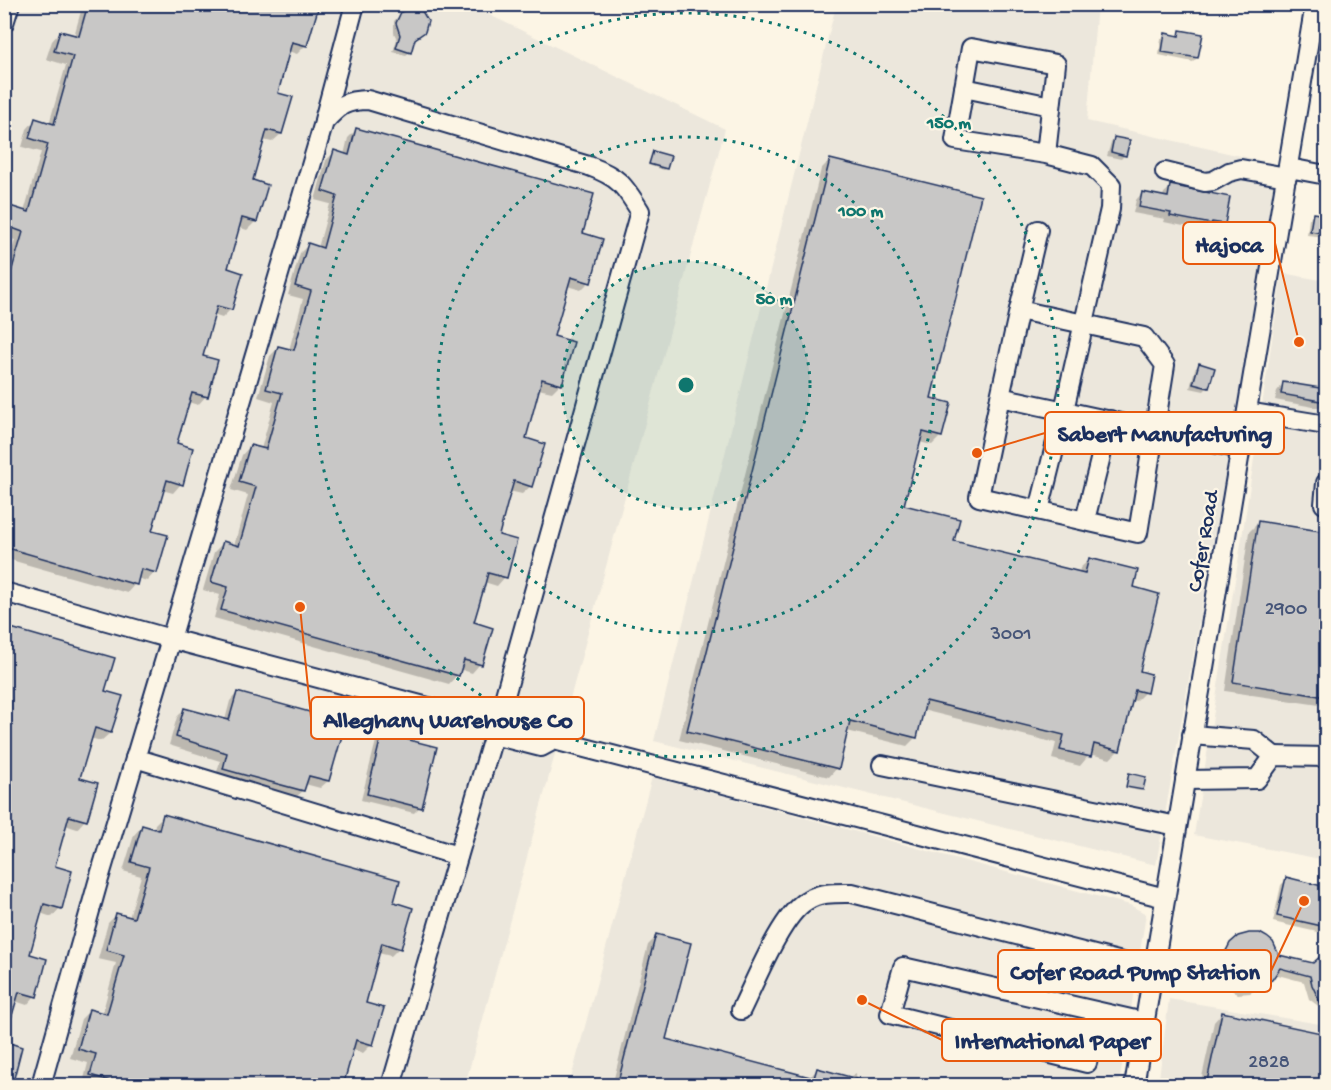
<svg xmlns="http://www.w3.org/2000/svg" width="1331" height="1090" font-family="'Gochi Hand',sans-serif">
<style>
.built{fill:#ece7dc}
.shadow{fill:#0003}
.building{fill:#c8c7c6;stroke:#1b2f5e;stroke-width:1.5}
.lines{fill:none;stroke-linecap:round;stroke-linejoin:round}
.minor-casing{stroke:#1b2f5e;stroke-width:22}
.minor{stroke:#fcf5e5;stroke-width:18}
.ring{fill:none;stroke:#0f766e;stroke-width:3;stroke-dasharray:3 6}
.labels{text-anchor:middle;stroke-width:4.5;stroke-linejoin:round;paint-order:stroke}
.number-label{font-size:20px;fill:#465578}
.street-label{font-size:22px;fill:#1b2f5e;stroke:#fcf5e5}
.centre{fill:#0f766e;stroke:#fcf5e5;stroke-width:3}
.ring-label{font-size:18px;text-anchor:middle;font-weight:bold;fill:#0f766e;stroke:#fcf5e5;stroke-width:4.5;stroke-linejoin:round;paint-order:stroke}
.leader{fill:none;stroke:#e8590c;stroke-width:2}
.callout-dot{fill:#e8590c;stroke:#fcf5e5;stroke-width:2}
.callout{fill:#fcf5e5;stroke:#e8590c;stroke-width:2}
.callout-label{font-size:24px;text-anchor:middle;font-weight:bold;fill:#1b2f5e}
</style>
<rect width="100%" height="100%" fill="#fcf5e5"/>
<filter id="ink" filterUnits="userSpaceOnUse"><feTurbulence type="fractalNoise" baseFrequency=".0167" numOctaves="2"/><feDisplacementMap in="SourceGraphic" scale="12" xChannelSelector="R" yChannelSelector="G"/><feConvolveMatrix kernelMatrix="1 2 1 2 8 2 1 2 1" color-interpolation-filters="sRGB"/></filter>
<g filter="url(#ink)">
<g class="built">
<path d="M5,5H469L725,129L465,1085L5,1086Z"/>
<path d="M836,5H1097L1087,121L1280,165L1156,865L654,741Z"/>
<path d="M1282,273L1326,281V860L1194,835L1246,512Z"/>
<path d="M652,777L1130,905L1146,914L1119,1085L569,1086Z"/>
<path d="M1169,999L1326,1025V1085L1158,1086Z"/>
</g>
<g class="shadow">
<path d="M83,4H302L306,45L297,54L288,51L276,94L281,134L272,142L263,140L251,181L256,221L247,230L238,227L226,269L231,309L222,318L213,315L201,357L206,396L198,405L188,402L176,444L181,484L173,493L162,490L150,532L155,572L147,581L137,578L135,584L127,593L4,558V278L15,240L4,237V214L11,208L24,212L41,152L22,147L27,129L35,120L49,124L66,65L46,59L52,41L60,32L74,36Z"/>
<path d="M406,9H411L420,35L413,41L410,52L406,55L393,52L397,39L394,33V21Z"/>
<path d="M1181,32L1197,58L1193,62L1159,55L1161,39L1165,35L1176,37Z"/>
<path d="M357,129L581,234L589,282L581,290L567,286L552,337L560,384L552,392L538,389L524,439L531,486L522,494L509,491L497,536L505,577L497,586L484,582L472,623L480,664L472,673L459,669L457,675L449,684L214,618L220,595L203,590L214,552L223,543L234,546L248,495L231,490L242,455L250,446L261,449L274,402L258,397L270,356L279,347L289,350L303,299L288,295L300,253L308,245L318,248L330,204L315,200L326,160L335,152L344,155L348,138Z"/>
<path d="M1115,138L1125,155L1121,159L1107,156L1111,142Z"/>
<path d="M653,153L665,168L664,170L648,165Z"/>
<path d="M830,160L929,399L941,436L932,445L919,442L902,506L953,542L1079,573L1080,568L1089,560L1132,588L1138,672L1145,692L1136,701L1131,700L1119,750L1110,759L1090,754L1080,766L1052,759L1056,743L922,710L916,737L907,746L847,731L837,768L829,777L679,740L821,169Z"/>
<path d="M1171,187L1224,223L1217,230L1205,228L1203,230L1164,222L1165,219L1133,213L1136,200L1142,193L1163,197L1164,193Z"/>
<path d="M1313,215L1326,216V237L1307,235L1309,219Z"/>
<path d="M1199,365L1208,387L1204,391L1190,388L1195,369Z"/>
<path d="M1283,384L1325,402L1319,408L1275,400L1277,391Z"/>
<path d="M1258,523L1326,533V706L1225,691L1249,532Z"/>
<path d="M4,628L103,692L110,733L101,741L90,738L78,779L85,820L77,829L65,825L53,867L60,908L52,917L40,913L28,955L35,996L27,1005L15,1001L4,1037Z"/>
<path d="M237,693L328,781L320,788L305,784L303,791L295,798L216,776L220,761L169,745L177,717L185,709L225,720L230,701Z"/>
<path d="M383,735L420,807L414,813L361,800L376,741Z"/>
<path d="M1130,775L1142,790L1140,791L1126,788Z"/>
<path d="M164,815L392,903L399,948L391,956L378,953L364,1004L372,1044L363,1053L351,1049L341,1086H90L83,1083L88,1063L70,1058L81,1019L90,1010L102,1014L116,963L98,959L108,923L117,914L129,918L141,876L123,871L134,835L142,826L154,830L155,824Z"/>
<path d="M1287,879L1326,888V934L1273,922L1281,885Z"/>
<path d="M657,936L664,1040L809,1078L817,1070L848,1078L856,1073L857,1086H612L648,945Z"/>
<path d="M1231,944L1313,964L1326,953V1009L1321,1008L1309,999L1304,982L1274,974L1263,986L1250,993L1238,994L1228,988L1220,976L1219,960L1224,951Z"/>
<path d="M1222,1013L1326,1035V1086H1200L1214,1022Z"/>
</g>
<g class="building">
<path d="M88,4H303L318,9L307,46L292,42L278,93L293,97L282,134L267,130L253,180L268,185L257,222L242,218L228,268L243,273L232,310L217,306L203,356L218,360L208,397L192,393L177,443L193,448L183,485L167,480L152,531L168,535L157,573L141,569L137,585L4,547V296L23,232L4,225L10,206L29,212L48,144L29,138L35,118L54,124L73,56L54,51L60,31L79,36Z"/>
<path d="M412,7L422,11L428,21L425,32L415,39L411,53L396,48L400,35L396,23L401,12Z"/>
<path d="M1180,30L1203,34L1198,58L1162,52L1165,33L1179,36Z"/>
<path d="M356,128L594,194L583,233L603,239L591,283L571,277L554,336L574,342L562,385L542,379L526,438L545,444L532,487L514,481L508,501L499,535L517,540L507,578L488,573L484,588L474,622L493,628L482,665L464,660L459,676L221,610L228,587L211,582L223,541L239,546L256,487L239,482L250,445L266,449L282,393L266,389L278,346L294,350L311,291L295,286L308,243L323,248L337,196L322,191L334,150L349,155Z"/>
<path d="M1114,137L1130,140L1126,156L1111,152Z"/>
<path d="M653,151L671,156L667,169L649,164Z"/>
<path d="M830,159L981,196L931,398L951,403L942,437L923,432L904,505L960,519L954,541L1085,573L1089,558L1138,570L1134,587L1159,594L1140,671L1151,674L1147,693L1135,690L1120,751L1094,744L1091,757L1060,750L1064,735L926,701L917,738L850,721L839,769L687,731Z"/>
<path d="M1170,185L1230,197L1225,224L1212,222L1211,224L1170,216L1171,213L1139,207L1142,192L1168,197Z"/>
<path d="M1313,213L1326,215V234L1310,231Z"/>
<path d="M1199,363L1215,368L1209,388L1193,384Z"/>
<path d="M1283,382L1326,389V402L1281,394Z"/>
<path d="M1258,521L1326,532V697L1233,682Z"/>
<path d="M4,626L115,658L105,691L123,696L111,733L95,728L80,778L98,783L87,821L69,816L55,866L72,871L62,909L44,904L30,954L47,959L37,997L19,992L8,1029H4Z"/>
<path d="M237,692L346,722L329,781L309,776L304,791L248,776L223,769L227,753L176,737L184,708L229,720Z"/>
<path d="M382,733L437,747L422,808L367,794Z"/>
<path d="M1129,773L1146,777L1143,790L1126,787Z"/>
<path d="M163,814L400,880L394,902L413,908L401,949L382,943L366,1003L384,1008L373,1045L356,1040L343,1086H128L90,1075L96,1054L78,1049L89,1009L107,1014L124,955L106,950L116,913L134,918L149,867L131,862L142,825L159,830Z"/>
<path d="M1286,877L1326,887V927L1277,916Z"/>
<path d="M1249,933H1260L1267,937L1273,942L1279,955L1313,963L1326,951V1015L1312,985L1310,976L1280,968L1272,980L1258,987L1245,988L1234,982L1226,969L1225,953L1230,943L1238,936Z"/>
<path d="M656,934L691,943L666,1039L814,1078L817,1068L865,1081V1086H617Z"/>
<path d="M1222,1012L1326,1034V1086H1206Z"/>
<path d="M4,1041L22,1047L12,1086H4Z"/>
</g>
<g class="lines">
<g class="minor-casing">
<g id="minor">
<path d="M4,23L10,4"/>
<path d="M964,88L1051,106"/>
<path d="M324,120L355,4"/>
<path d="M1289,168L1326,175"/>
<path d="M1165,172L1205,182L1213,181L1229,172L1241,169L1287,177"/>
<path d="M1019,310L1038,230"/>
<path d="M1000,397L1019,310L1144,337L1165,365L1138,533L979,497L1000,397C1080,414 1160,431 1241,449"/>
<path d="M1247,412L1326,425"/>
<path d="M1324,504L1326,483"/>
<path d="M1039,510L1064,410L1110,209L1111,185L1092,166L1046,154L955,140L971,48L1056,64L1046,154"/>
<path d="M1085,520L1110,420"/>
<path d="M4,592L171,639L324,122C339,106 345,100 368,100L589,166C619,177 624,185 640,211L501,710L391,1086"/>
<path d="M501,710L550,724L554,740"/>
<path d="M493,735L541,747L554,740L1165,898"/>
<path d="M1192,735L1254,740L1274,756"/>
<path d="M135,758L458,856"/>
<path d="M882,765L1177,826"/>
<path d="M1185,780L1257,779L1274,756L1326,757"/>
<path d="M741,1010C755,982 781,916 806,901C819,892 837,893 852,893L1153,970"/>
<path d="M1098,1012L1087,1063L890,1014L903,967L1144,1022"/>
<path d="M44,1086L43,1078L98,882L171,639L496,725"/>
<path d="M1134,1086L1315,4"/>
</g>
</g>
<use href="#minor" class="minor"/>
</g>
</g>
<circle cx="686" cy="385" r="124" fill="#0f766e" fill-opacity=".12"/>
<g class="ring">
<circle cx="686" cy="385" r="124"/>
<circle cx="686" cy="385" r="248"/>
<circle cx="686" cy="385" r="372"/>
</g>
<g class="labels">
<g class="number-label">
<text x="1286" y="614">2900</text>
<text x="1011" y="639">3001</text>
<text x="1269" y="1067">2828</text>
</g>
<g class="street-label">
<text transform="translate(1201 541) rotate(-80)" y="8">Cofer Road</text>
</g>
</g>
<circle cx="686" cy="385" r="9" class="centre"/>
<g class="ring-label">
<text x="949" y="128">150 m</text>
<text x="861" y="216">100 m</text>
<text x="774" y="304">50 m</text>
</g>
<path class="leader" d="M1299 342L1275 243M977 453L1045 433M300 607L311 718M1304 901L1271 971M862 1000L942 1040"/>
<g class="callout-dot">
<circle cx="1299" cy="342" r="6"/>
<circle cx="977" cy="453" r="6"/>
<circle cx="300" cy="607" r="6"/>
<circle cx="1304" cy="901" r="6"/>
<circle cx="862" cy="1000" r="6"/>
</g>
<g class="callout">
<rect x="1183" y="222" width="92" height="42" rx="6"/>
<rect x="1045" y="412" width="239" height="42" rx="6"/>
<rect x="311" y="697" width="273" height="42" rx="6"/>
<rect x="998" y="950" width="273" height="42" rx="6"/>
<rect x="942" y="1019" width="219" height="42" rx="6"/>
</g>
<g class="callout-label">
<text x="1229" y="252">Hajoca</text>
<text x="1165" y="441">Sabert Manufacturing</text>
<text x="448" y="727">Alleghany Warehouse Co</text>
<text x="1135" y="979">Cofer Road Pump Station</text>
<text x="1052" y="1048">International Paper</text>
</g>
<rect width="1331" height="1090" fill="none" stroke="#fcf5e5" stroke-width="24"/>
<rect x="12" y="12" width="1307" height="1066" fill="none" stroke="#1b2f5e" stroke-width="2" filter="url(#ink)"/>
</svg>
